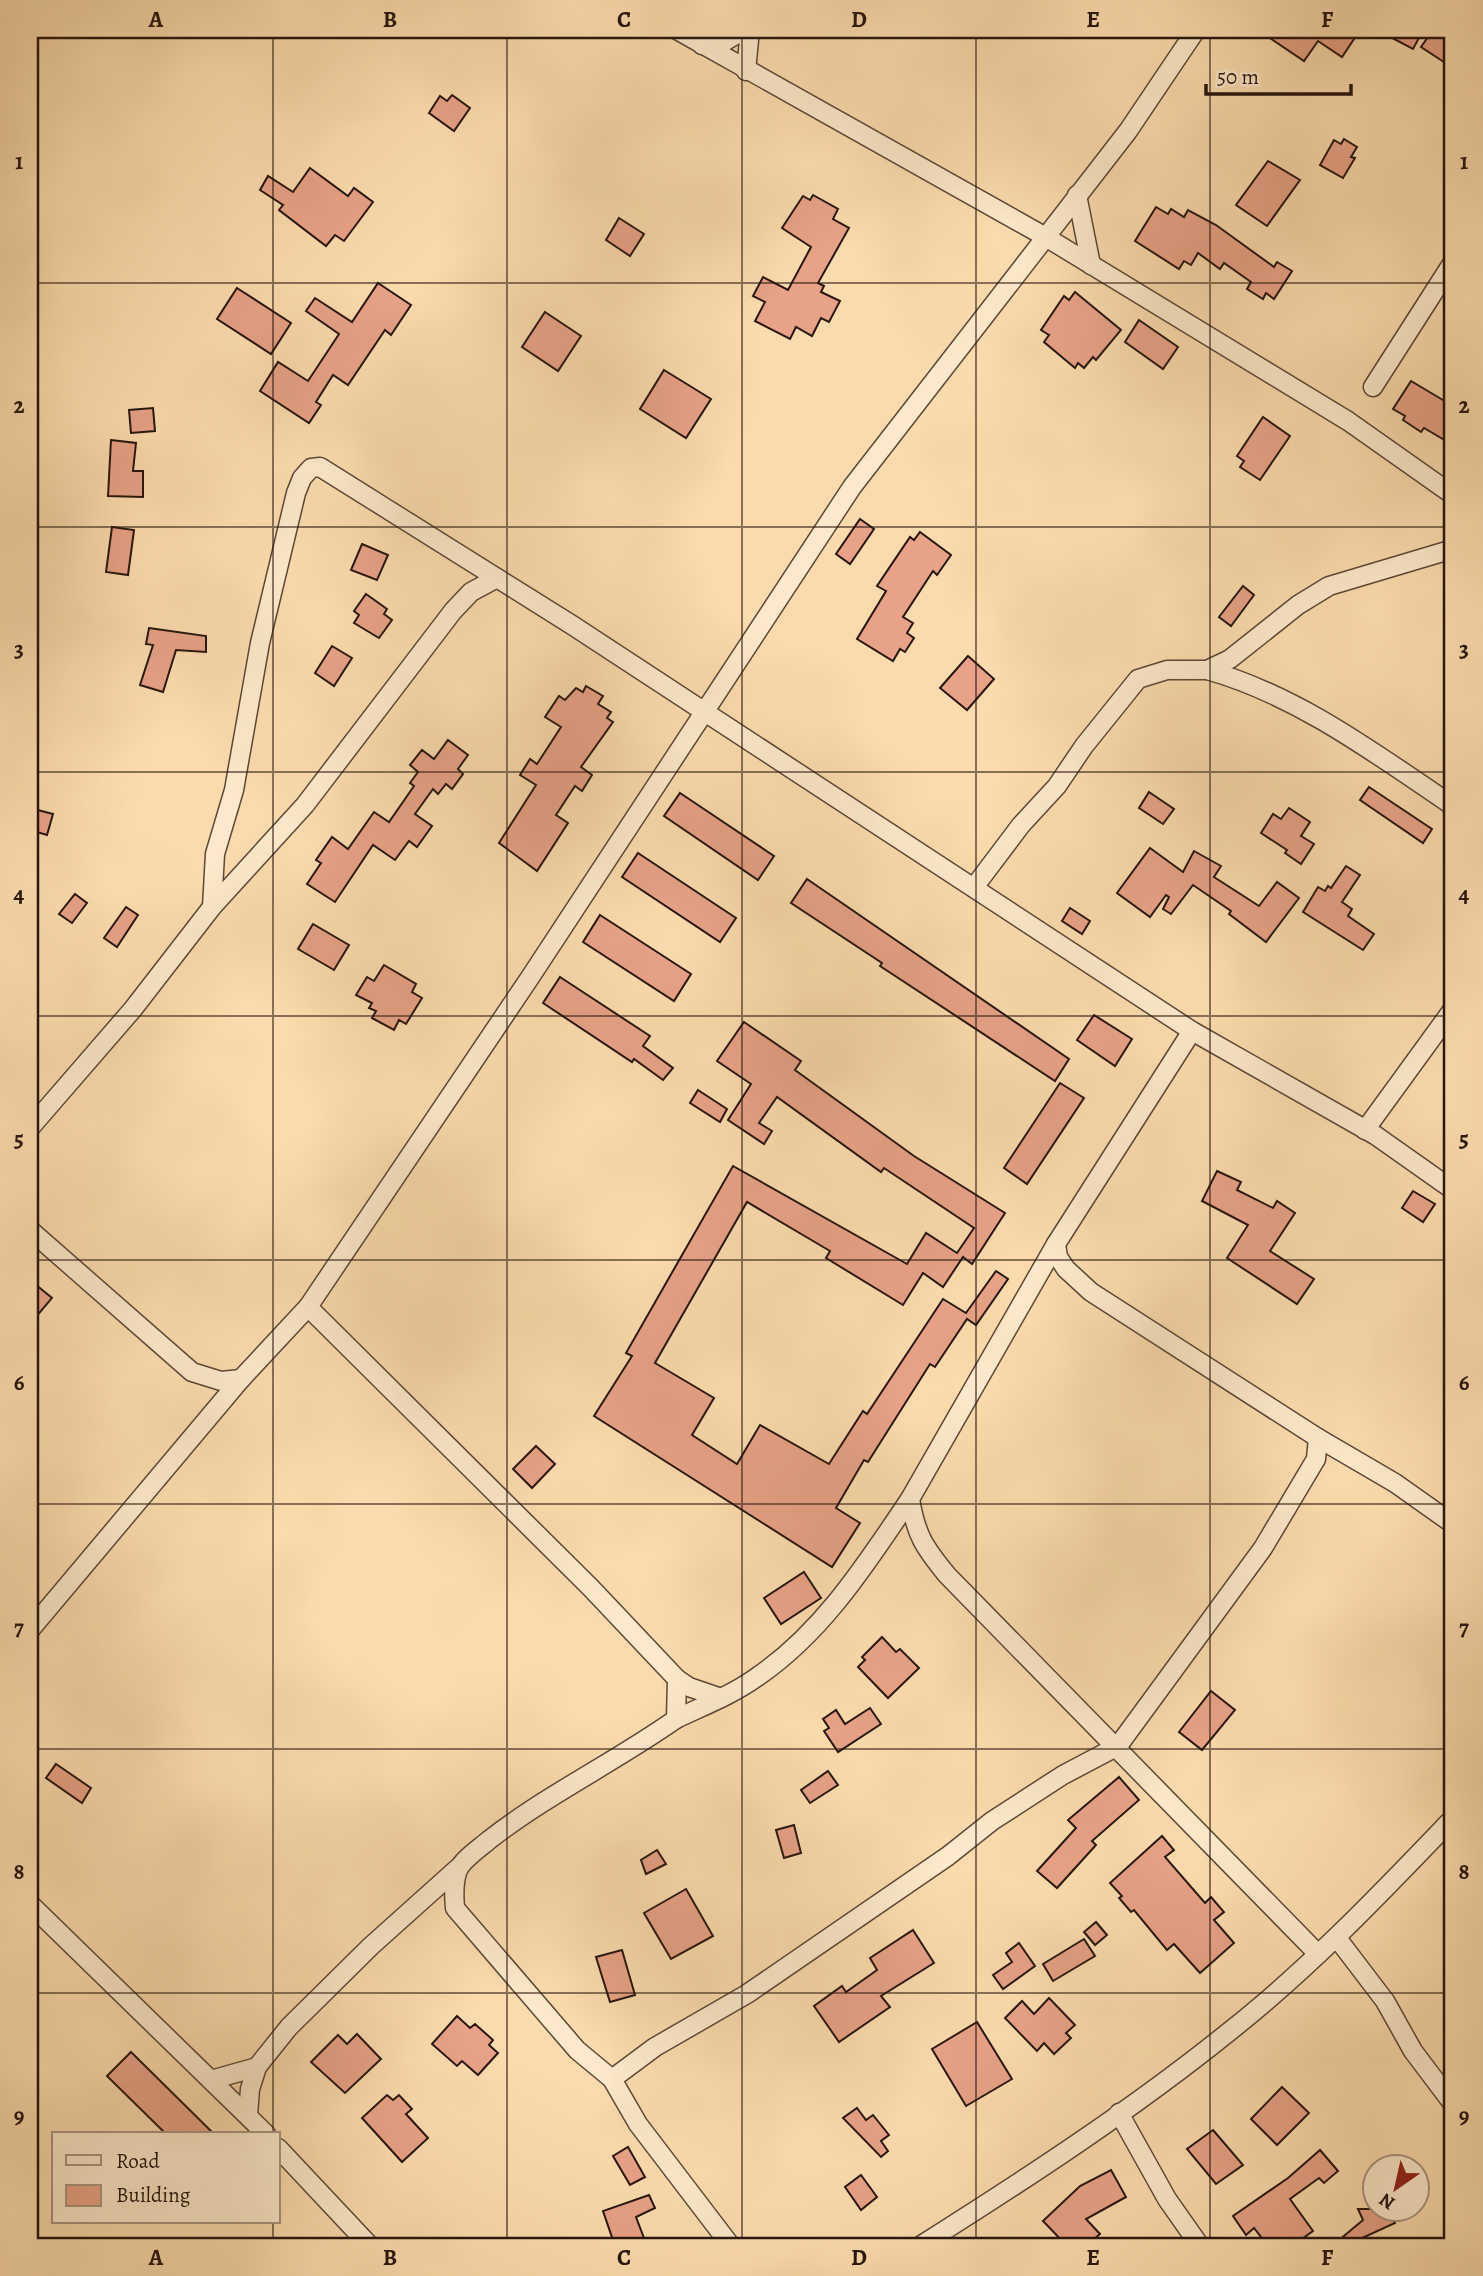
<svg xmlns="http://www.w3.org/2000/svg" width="1483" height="2276" font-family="Alegreya,serif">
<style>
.building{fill:#e8a287;stroke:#27160e;stroke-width:2}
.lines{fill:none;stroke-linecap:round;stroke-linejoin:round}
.minor-casing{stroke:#5c4736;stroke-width:21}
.minor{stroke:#fce8ca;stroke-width:18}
.grid{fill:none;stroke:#27160e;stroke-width:2;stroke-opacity:0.55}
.neatline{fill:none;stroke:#27160e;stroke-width:2.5}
.grid-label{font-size:23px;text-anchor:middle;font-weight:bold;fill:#27160e}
</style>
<rect width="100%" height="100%" fill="#fbdbae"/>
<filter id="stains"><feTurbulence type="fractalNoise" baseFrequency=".00286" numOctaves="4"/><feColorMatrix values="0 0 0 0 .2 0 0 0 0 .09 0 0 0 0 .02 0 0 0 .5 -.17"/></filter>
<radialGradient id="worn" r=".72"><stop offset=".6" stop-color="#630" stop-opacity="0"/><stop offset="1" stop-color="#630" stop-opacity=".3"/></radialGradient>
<g class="building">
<path d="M1258,30H1360L1342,57L1318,41L1304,61Z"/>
<path d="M1377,30H1413L1421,34L1413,49Z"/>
<path d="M1433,30H1453V68L1421,47Z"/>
<path d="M452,95L470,108L454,131L429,113L440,96L447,101Z"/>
<path d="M1344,139L1357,147L1351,157L1355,158L1343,178L1320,165L1334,140L1341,144Z"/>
<path d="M1268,161L1300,180L1267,226L1236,205Z"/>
<path d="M310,168L348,196L354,188L373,202L344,241L335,235L326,246L279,210L283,205L260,190L268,176L293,192Z"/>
<path d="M813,195L838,209L833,219L849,228L818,283L824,286L821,292L840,301L829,322L821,318L812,336L796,327L790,339L755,321L765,302L753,296L763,277L788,290L811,247L782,228L803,196L810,200Z"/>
<path d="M1156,207L1168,214L1171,209L1184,217L1188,210L1216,225L1274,267L1277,262L1292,271L1274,299L1266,293L1263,299L1247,289L1251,282L1224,263L1220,269L1198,253L1191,265L1184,261L1179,269L1135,241Z"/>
<path d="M619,218L644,234L630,256L606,240Z"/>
<path d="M378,283L411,305L391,335L385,330L348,385L333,375L316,402L321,405L309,423L260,391L278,362L308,381L339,334L306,311L315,298L352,322Z"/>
<path d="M237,288L291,323L271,354L217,319Z"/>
<path d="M1075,292L1121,330L1096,360L1093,357L1084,368L1078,363L1075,368L1044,342L1049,335L1041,330L1064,296L1069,300Z"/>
<path d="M545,312L581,336L558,371L522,347Z"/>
<path d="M1139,320L1178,347L1163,369L1125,342Z"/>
<path d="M664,370L711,399L686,438L640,409Z"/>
<path d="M1411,381L1453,406V445L1424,428L1421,432L1403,420L1405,416L1393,409Z"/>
<path d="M153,408L155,431L131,433L129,410Z"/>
<path d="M1263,417L1290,436L1260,480L1240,467L1244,461L1237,456Z"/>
<path d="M111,440L136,443L133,471H143V497L108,496Z"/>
<path d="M860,519L874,529L850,564L836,554Z"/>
<path d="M112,527L134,530L128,575L106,572Z"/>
<path d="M920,532L951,555L937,575L933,571L903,617L913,623L907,633L914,638L905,652L900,649L893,661L857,639L886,591L877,586L910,537L914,540Z"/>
<path d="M362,544L388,555L377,580L351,570Z"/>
<path d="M1243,586L1254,595L1231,626L1219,617Z"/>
<path d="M366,594L387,609L384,614L392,620L379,638L354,623L359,615L354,611Z"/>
<path d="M149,628L206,636V652L176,650L163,692L140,685L153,645L146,644Z"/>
<path d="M332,646L352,658L334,686L315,673Z"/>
<path d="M968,656L994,679L967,710L940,688Z"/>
<path d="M586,686L603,696L598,704L611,712L607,718L613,722L581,767L592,775L582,791L575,786L556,815L568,823L537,871L499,843L536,785L520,775L530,759L537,764L561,727L545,717L559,696L565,700L576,688L583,692Z"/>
<path d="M448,740L468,755L458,769L463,774L452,789L446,784L438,794L433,789L415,814L432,826L417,847L409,841L395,860L373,845L335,902L307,884L321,863L316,860L332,837L348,849L374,812L389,822L414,786L410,783L418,772L410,765L422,750L434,759Z"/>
<path d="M1369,787L1432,829L1423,843L1360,800Z"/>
<path d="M1149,792L1174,809L1163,824L1139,808Z"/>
<path d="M680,793L774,856L758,880L664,816Z"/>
<path d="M30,808L53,814L47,835L30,830Z"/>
<path d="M1289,808L1310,822L1301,836L1314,844L1301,864L1285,853L1287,850L1261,833L1273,814L1281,819Z"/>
<path d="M1150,848L1183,872L1194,851L1221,866L1214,877L1259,906L1277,882L1299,898L1266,942L1229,914L1231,911L1193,885L1171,914L1163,909L1169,897L1166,895L1150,917L1117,893Z"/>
<path d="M638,853L736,918L720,942L622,877Z"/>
<path d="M1346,866L1360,875L1342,902L1352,909L1348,916L1374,934L1363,950L1303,912L1318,887L1325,891L1328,886L1331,888Z"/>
<path d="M807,879L1069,1059L1055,1081L880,966L882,963L791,903Z"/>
<path d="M75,894L87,903L72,923L59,914Z"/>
<path d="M126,907L138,915L117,947L104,938Z"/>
<path d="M1070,908L1090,921L1082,934L1062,921Z"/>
<path d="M600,915L691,974L674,1001L583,942Z"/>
<path d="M313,924L349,945L334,970L298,949Z"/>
<path d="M384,965L416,984L412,992L422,998L406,1024L399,1020L394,1030L372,1018L376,1011L369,1008L372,1003L356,995L367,977L374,981Z"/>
<path d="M560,977L650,1036L643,1046L673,1068L663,1080L634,1059L632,1062L543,1003Z"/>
<path d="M1094,1015L1132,1039L1115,1066L1077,1040Z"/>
<path d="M744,1022L801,1061L795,1070L914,1156L1005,1213L972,1264L963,1257L943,1287L923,1273L903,1305L826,1258L830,1251L747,1202L655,1363L714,1398L692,1435L737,1464L760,1425L829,1464L863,1411L867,1414L943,1299L966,1313L996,1271L1008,1279L976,1325L967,1319L935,1367L930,1364L868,1462L864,1460L836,1508L860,1523L832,1567L594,1416L632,1356L626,1353L733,1166L907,1264L926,1233L957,1253L974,1228L884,1168L881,1172L777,1097L759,1123L772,1131L764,1144L728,1120L751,1084L717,1061Z"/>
<path d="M1060,1083L1084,1098L1027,1184L1004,1168Z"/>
<path d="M698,1090L727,1109L720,1122L690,1103Z"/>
<path d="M1217,1171L1241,1182L1237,1190L1273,1208L1277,1201L1295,1213L1270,1251L1314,1279L1297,1304L1227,1258L1248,1225L1202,1201Z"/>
<path d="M1413,1191L1435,1204L1423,1222L1402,1208Z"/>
<path d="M30,1280L52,1298L30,1324Z"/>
<path d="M536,1446L555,1464L532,1488L513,1469Z"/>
<path d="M804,1572L821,1598L781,1624L764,1598Z"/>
<path d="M882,1637L896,1652L900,1649L919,1668L888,1698L858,1667L865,1660L862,1657Z"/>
<path d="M1211,1691L1235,1710L1202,1750L1179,1732Z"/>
<path d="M870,1708L881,1724L838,1752L824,1731L829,1728L823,1719L836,1710L845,1724Z"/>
<path d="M56,1764L91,1788L82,1803L46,1778Z"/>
<path d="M828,1771L838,1785L810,1803L801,1790Z"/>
<path d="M1119,1777L1139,1800L1092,1841L1096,1845L1057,1888L1037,1871L1076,1828L1068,1820Z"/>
<path d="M794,1825L801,1853L784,1858L776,1830Z"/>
<path d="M1162,1836L1174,1850L1165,1857L1205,1903L1211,1897L1224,1912L1214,1920L1234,1943L1200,1973L1174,1944L1167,1950L1134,1910L1131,1912L1119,1898L1122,1896L1110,1883Z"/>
<path d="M657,1850L666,1864L646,1874L641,1860Z"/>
<path d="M686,1889L713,1936L671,1959L644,1913Z"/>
<path d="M1096,1922L1107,1935L1095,1945L1084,1932Z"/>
<path d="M913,1930L934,1963L881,1996L890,2007L839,2042L814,2006L842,1986L846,1992L877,1970L870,1958Z"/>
<path d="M1084,1939L1095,1956L1053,1981L1043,1964Z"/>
<path d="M1019,1943L1035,1966L1003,1989L993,1975L1012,1962L1006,1953Z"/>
<path d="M622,1950L635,1995L610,2002L596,1957Z"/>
<path d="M1049,1998L1075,2025L1066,2033L1071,2038L1054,2054L1044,2043L1037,2051L1005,2018L1022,2001L1034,2014Z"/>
<path d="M457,2016L470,2028L475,2024L493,2040L489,2045L498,2053L478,2075L462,2061L457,2066L432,2044Z"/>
<path d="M977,2022L1012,2079L966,2106L932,2049Z"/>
<path d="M357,2034L381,2059L345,2093L311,2062L338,2035L347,2044Z"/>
<path d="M131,2052L214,2134H166L107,2076Z"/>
<path d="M1282,2087L1309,2113L1277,2145L1251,2119Z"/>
<path d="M387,2095L393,2100L399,2095L412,2109L406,2114L428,2138L402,2162L362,2118Z"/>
<path d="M857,2108L866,2120L873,2115L889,2135L881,2141L888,2151L881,2157L843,2118Z"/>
<path d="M1213,2130L1243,2165L1216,2184L1187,2149Z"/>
<path d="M628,2147L645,2177L630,2185L613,2156Z"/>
<path d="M1320,2150L1338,2171L1324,2183L1319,2178L1290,2199L1313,2231L1292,2246H1268L1254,2228L1246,2235L1233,2216L1288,2178Z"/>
<path d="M1111,2170L1126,2197L1086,2219L1100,2234L1086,2246H1067L1043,2221L1080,2186Z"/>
<path d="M861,2175L877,2197L861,2210L845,2187Z"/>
<path d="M649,2195L655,2208L636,2217L647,2246H615L603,2211Z"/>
<path d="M1358,2209H1389L1395,2223L1362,2238L1370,2246H1332L1363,2220Z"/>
</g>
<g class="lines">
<g class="minor-casing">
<g id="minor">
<path d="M677,30L1044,236L1348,421L1453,495"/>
<path d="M702,45L722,43L744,30"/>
<path d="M746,71L750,30"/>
<path d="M1077,195L1091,265"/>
<path d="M1373,387L1453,262"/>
<path d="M1207,670C1297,695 1376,754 1453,806"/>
<path d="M975,886L1021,825L1057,786L1084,746L1138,679L1167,670H1207L1230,659L1298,605L1329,586L1453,549"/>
<path d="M212,907L215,854L234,790L260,643L296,493L302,478L311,468L320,467L572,625L1192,1031L1375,1135L1453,1190"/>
<path d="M1192,1031L1056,1244L1058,1257L1066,1269L1091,1292L1318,1438L1395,1483L1453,1524"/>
<path d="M30,1128L133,1009L212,907L305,805L453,611L471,592L497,578"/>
<path d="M1365,1130L1453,1009"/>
<path d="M30,1230L192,1372L221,1381L241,1379"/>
<path d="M1056,1244L910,1499C916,1535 924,1547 947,1575L1318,1954"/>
<path d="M308,1307L591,1588L677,1679L676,1719C615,1762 548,1794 489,1840C480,1848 463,1859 458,1870C453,1882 454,1896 455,1908L577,2050L612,2079L638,2124L731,2246"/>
<path d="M30,1630L241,1379L308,1307L531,976L852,487L1128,131L1196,30"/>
<path d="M677,1679L689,1687L721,1698"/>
<path d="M676,1719C703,1706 732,1695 757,1677C823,1632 866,1564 910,1499"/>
<path d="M30,1904L266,2134"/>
<path d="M1337,1938L1385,2001L1413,2051L1453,2104"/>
<path d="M612,2079L655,2047L747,1994L948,1856L992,1821L1063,1775L1118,1746L1263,1548L1316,1459L1318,1438"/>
<path d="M211,2080L257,2067"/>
<path d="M1119,2113L1167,2199L1200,2246"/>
<path d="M248,2115L250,2089L257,2067L289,2027L371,1946L458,1868"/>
<path d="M278,2148L370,2246"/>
<path d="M920,2246C1026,2179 1132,2110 1230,2031C1311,1967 1382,1892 1453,1818"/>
</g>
</g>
<use href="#minor" class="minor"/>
</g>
<path class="grid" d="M273,30V2134M507,30V2246M742,30V2246M976,30V2246M1210,30V2246M30,283H1453M30,527H1453M30,772H1453M30,1016H1453M30,1260H1453M30,1504H1453M30,1749H1453M30,1993H1453M273,2222V2246"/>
<rect width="1483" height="2276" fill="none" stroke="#fbdbae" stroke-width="77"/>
<rect x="52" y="2132" width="228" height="91" fill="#fce8ca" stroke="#a7947f" stroke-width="2"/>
<rect x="66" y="2155" width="35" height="10" fill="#fce8ca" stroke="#a7947f" stroke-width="2"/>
<text x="116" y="2168" font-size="21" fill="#27160e">Road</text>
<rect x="66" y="2185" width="35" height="21" fill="#e8a287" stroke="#a7947f" stroke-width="2"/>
<text x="116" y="2202" font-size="21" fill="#27160e">Building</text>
<g transform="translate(1396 2188) rotate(214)"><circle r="33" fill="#fce8ca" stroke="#a7947f" stroke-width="2"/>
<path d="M0-5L12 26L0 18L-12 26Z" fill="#8f2418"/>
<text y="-10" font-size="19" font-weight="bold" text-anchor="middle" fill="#27160e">N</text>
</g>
<path d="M1206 84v10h145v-10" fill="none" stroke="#27160e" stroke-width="3.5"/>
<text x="1217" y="84" font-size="21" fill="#27160e" stroke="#fce8ca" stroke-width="5" paint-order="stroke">50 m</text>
<rect x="38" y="38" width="1406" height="2200" class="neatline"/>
<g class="grid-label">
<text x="156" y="27">A</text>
<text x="390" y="27">B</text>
<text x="624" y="27">C</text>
<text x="859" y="27">D</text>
<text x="1093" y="27">E</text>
<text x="1327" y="27">F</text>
<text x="19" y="169">1</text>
<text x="1464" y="169">1</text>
<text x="19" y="413">2</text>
<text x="1464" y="413">2</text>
<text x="19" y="657">3</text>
<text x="1464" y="657">3</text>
<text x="19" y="902">4</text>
<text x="1464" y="902">4</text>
<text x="19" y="1146">5</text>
<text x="1464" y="1146">5</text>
<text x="19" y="1390">6</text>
<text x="1464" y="1390">6</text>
<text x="19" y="1635">7</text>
<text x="1464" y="1635">7</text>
<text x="19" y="1879">8</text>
<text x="1464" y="1879">8</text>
<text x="19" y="2123">9</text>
<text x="1464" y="2123">9</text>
<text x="156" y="2265">A</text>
<text x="390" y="2265">B</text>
<text x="624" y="2265">C</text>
<text x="859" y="2265">D</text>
<text x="1093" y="2265">E</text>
<text x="1327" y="2265">F</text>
</g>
<rect width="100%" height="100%" filter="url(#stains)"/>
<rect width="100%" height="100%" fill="url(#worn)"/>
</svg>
